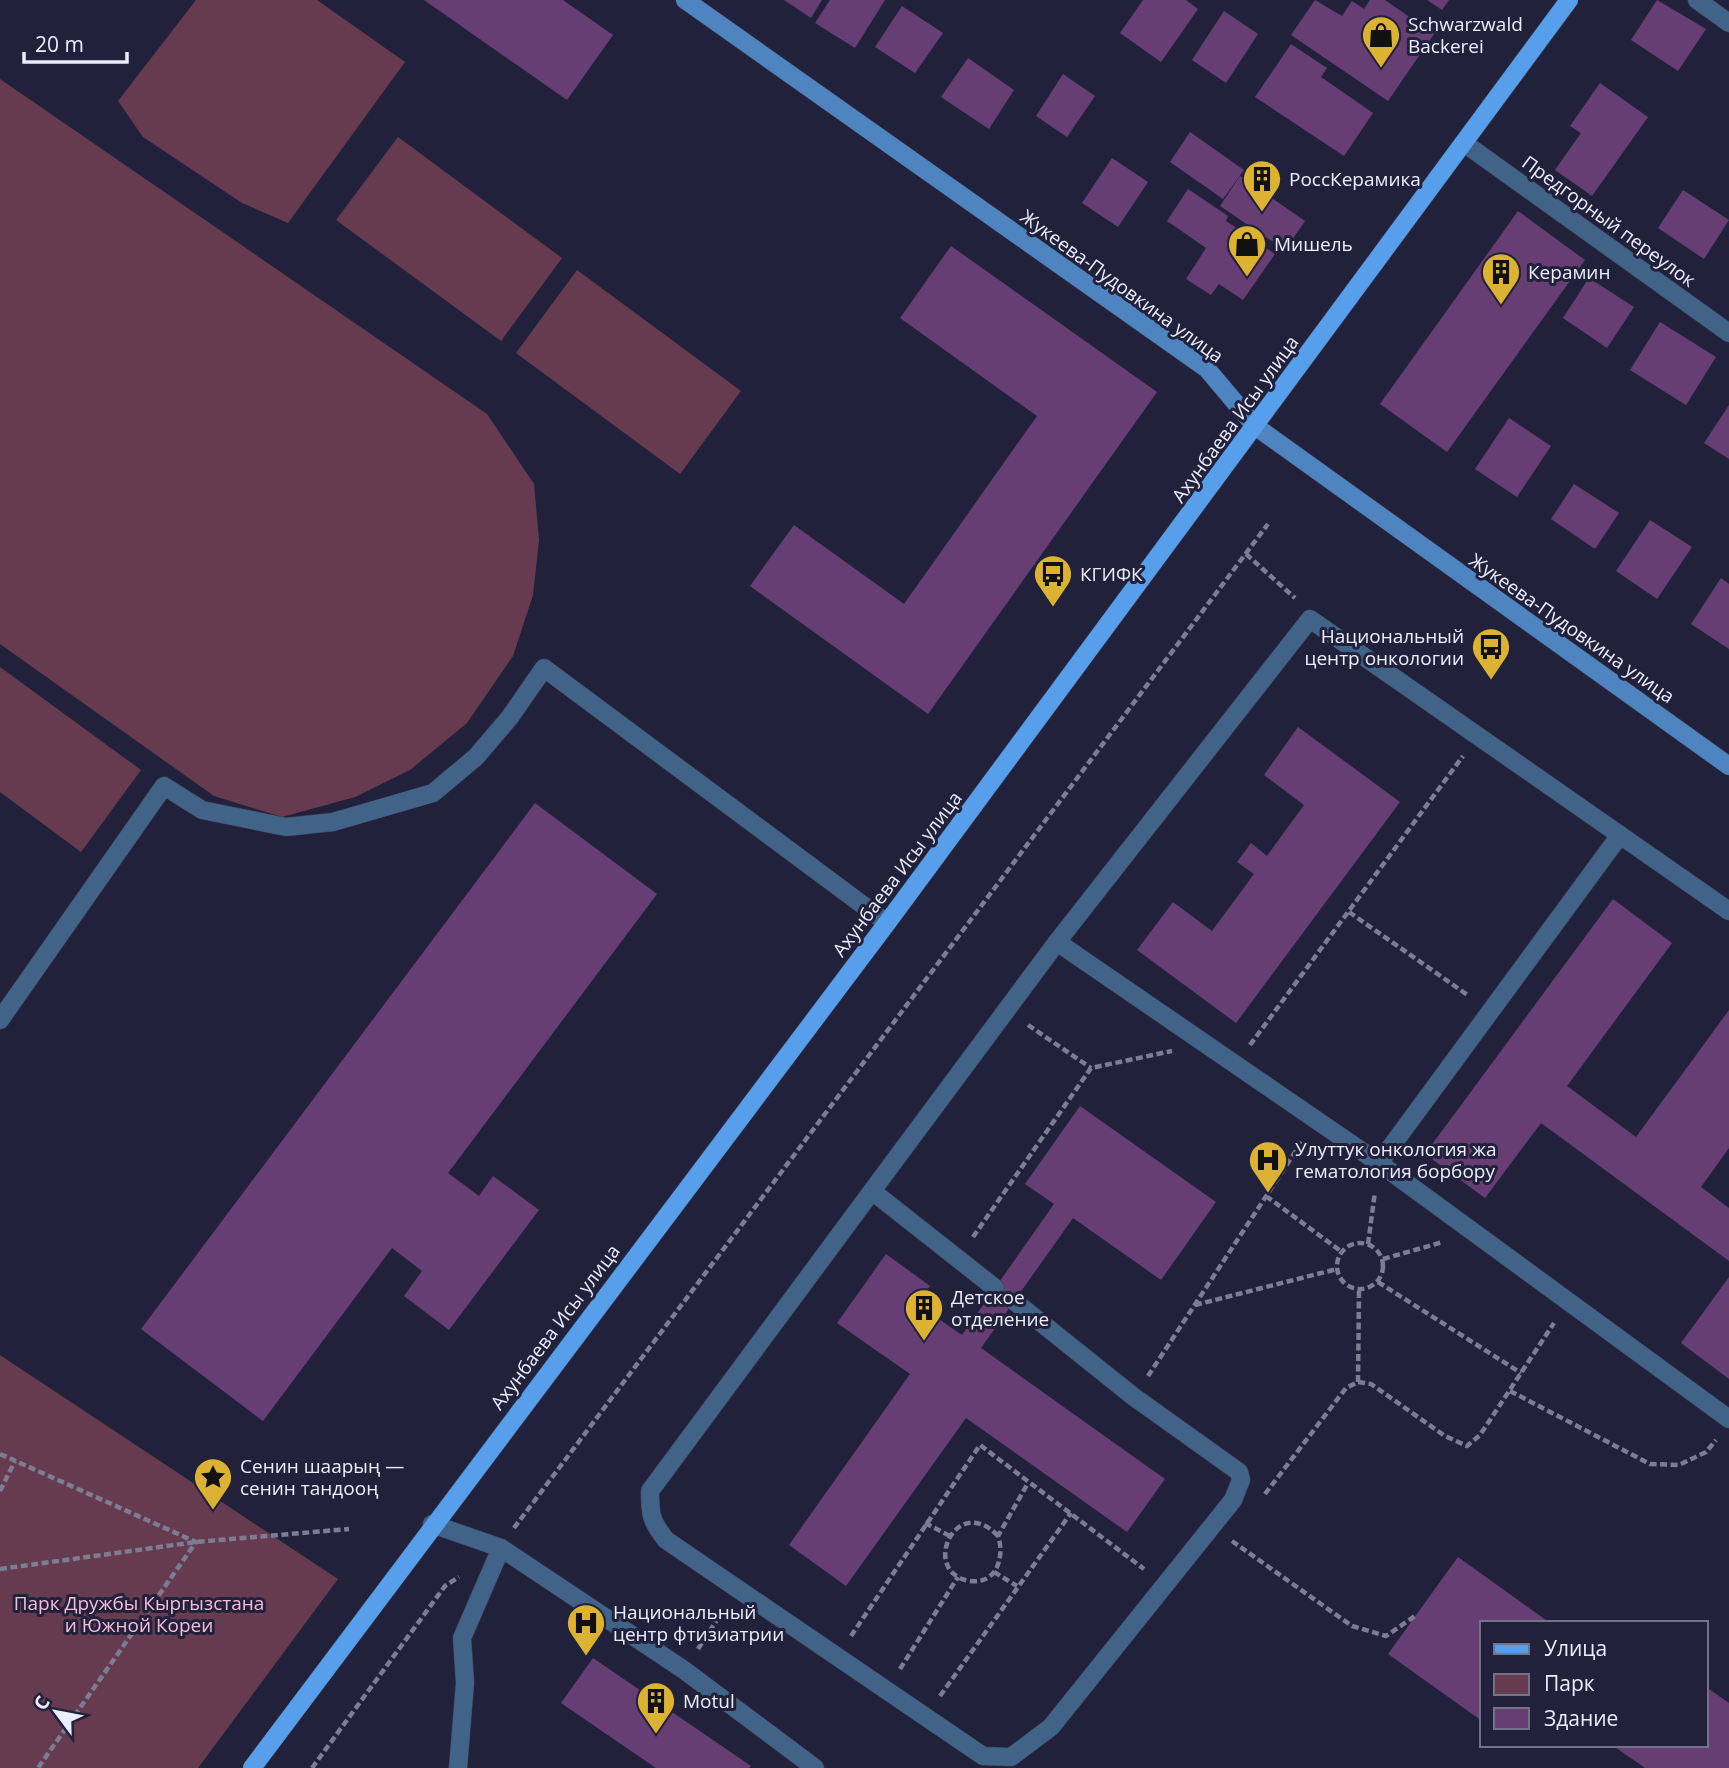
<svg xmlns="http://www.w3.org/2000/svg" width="1729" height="1768" font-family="'Open Sans',sans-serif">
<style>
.green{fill:#663b4f}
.building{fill:#673e74}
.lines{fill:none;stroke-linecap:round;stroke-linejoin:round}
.lane-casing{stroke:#3e3d56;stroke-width:19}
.street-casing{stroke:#3e3d56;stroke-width:19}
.secondary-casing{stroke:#3e3d56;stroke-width:19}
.primary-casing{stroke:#3e3d56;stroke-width:19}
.path{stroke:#7c7c92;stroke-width:4.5;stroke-dasharray:7 3.5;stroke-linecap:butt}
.lane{stroke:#416387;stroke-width:18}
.street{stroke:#416387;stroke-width:18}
.secondary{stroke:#4e85c0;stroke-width:18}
.primary{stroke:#579feb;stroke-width:18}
.labels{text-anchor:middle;stroke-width:6;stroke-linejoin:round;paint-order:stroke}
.poi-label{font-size:19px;fill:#ebecfd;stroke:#22213b;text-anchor:start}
.street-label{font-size:19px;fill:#ebecfd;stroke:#22213b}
.park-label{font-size:19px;fill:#f8bcd7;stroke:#22213b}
</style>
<rect width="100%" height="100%" fill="#22213b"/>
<g class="green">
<path d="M196,0H317L405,62L288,223L242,203L143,137L118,101Z"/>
<path d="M0,79L487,414L534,484L539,540L533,595L513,656L467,723L410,770L355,797L282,817L214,796L0,644Z"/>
<path d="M398,137L562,258L501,341L336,220Z"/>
<path d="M577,270L741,391L680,474L516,353Z"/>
<path d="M0,667L141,770L81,852L0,792Z"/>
<path d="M0,1355L338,1579L198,1768H0Z"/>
</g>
<g class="building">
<path d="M424,0H563L613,35L567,100Z"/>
<path d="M784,0H822L811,18Z"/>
<path d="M830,0H885L855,48L815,23Z"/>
<path d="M1143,0H1186L1198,9L1161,62L1120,33Z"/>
<path d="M1315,0L1342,16L1352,1L1364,9L1370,0H1385L1434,34L1388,101L1291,35Z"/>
<path d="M1427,0H1449L1442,10Z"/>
<path d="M1657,0L1706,29L1678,71L1631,40Z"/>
<path d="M902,6L943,33L915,73L875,47Z"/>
<path d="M1224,11L1258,34L1226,83L1192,60Z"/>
<path d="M1291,44L1327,68L1321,77L1373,113L1344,156L1255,97Z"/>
<path d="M968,58L1014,90L989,129L941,97Z"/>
<path d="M1063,74L1095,96L1067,137L1036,116Z"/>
<path d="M1600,83L1648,117L1592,196L1555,170L1581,133L1570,126Z"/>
<path d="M1190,132L1244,170L1223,199L1170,162Z"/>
<path d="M1112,158L1148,182L1118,227L1082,203Z"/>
<path d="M1240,176L1305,221L1285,250L1220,206Z"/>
<path d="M1188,189L1228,216L1226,221L1275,254L1243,300L1219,284L1211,295L1186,279L1206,248L1167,221Z"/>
<path d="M1683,190L1729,220L1704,259L1658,228Z"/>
<path d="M1518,211L1585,260L1447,452L1380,404Z"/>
<path d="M951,246L1157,392L928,714L750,586L794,525L904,604L1037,416L900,318Z"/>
<path d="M1589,278L1634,307L1607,348L1563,318Z"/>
<path d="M1660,322L1716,357L1686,405L1630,370Z"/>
<path d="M1729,405V459L1704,443Z"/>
<path d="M1509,418L1551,446L1517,497L1475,469Z"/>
<path d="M1574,484L1619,513L1595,549L1551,519Z"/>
<path d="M1650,520L1692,547L1657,599L1616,571Z"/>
<path d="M1721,578L1729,584V649L1691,624Z"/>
<path d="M1298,727L1400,802L1236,1023L1137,950L1173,902L1212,931L1254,874L1237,862L1251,843L1267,856L1304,805L1264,775Z"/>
<path d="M535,803L657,894L448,1173L479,1196L493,1176L539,1210L449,1330L404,1296L422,1271L392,1248L263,1421L141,1329Z"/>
<path d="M1613,899L1672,943L1567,1086L1636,1137L1729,1010V1148L1701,1187L1729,1208V1261L1541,1123L1485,1198L1425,1154Z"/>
<path d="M1080,1106L1216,1202L1161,1280L1073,1218L981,1348L1165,1479L1127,1532L966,1418L846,1586L789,1545L910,1374L837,1323L886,1254L930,1286L917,1304L962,1335L1054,1204L1025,1184Z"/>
<path d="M1729,1277V1379L1681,1343Z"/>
<path d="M1458,1557L1550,1623H1482V1721L1388,1654Z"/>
<path d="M593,1658L751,1766L749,1768H656L561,1703Z"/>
<path d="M1706,1687L1729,1703V1768H1645L1612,1745H1706Z"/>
</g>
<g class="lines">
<g class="lane-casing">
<g id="lane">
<path d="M1057,942L1379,1163L1729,1419"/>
<path d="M0,1020L164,786L202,810L286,827L333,822L433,793L476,757L510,717L544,668L887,923"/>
<path d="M1379,1163L1620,835"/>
<path d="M872,1191L1057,942L1310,619L1729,911"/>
<path d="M995,1288L872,1191L650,1491C650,1515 651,1521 666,1540L983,1756L1011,1757L1051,1727L1233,1500L1241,1480L1239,1472L1134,1397L1014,1301"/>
<path d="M432,1524L501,1548L684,1670L815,1768"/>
<path d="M458,1768L465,1683L462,1638L501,1548"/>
</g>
</g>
<g class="street-casing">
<g id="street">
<path d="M1697,0L1729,23"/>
<path d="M1464,143L1729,333"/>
</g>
</g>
<g class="secondary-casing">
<path id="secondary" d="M685,0L1207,369L1255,426L1729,766"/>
</g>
<g class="primary-casing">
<path id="primary" d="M252,1768L887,923L1569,0"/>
</g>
<g class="path">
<path d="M1246,554L1295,598"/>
<path d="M1349,912L1469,996"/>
<path d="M1028,1025L1091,1068"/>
<path d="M1250,1045L1463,756"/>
<path d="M1266,1196L1342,1252"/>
<path d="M973,1237L1091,1068L1172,1051"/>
<circle cx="1360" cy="1266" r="23"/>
<path d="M1368,1244L1375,1192"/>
<path d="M1383,1259L1443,1242"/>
<path d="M1378,1282L1521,1373"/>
<path d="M1195,1305L1337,1269"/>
<path d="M1148,1376L1303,1140"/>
<path d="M1358,1382L1359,1290"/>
<path d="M1510,1391L1650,1464L1679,1465L1706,1452L1716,1440"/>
<path d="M0,1454L196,1542L38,1768"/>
<path d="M0,1491L15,1461"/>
<path d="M1265,1494L1346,1388L1358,1382L1371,1384L1445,1436L1467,1446L1480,1435L1554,1323"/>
<path d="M925,1523L950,1536"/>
<path d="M514,1528L1268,524"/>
<path d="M998,1536C956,1491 919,1573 970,1581C997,1585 1005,1556 998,1536L1028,1483"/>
<path d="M1232,1541L1352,1626L1386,1636L1415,1616"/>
<path d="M0,1569L196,1542L349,1529"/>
<path d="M994,1572L1017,1586"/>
<path d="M851,1636L980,1445L1144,1569"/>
<path d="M698,1649L724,1609"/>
<path d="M900,1669L958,1577"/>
<path d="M940,1696L1071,1513"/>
<path d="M312,1768L445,1586L459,1577"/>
</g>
<use href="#lane" class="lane"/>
<use href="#street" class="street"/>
<use href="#secondary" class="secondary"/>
<use href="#primary" class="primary"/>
</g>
<defs>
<g id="shop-pin" transform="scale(2.0125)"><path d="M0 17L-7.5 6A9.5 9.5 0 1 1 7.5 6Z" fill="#dcb233" stroke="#22213b"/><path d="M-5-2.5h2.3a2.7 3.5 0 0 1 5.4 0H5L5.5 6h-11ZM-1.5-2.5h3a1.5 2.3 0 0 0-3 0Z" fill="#111"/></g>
<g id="building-pin" transform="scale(2.0125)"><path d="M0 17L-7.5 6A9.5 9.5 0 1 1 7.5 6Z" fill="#dcb233" stroke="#22213b"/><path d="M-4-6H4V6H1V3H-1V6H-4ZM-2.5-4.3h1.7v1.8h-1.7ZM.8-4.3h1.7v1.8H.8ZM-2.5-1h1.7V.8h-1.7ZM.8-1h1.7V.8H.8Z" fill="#111"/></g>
<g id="bus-pin" transform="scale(2.0125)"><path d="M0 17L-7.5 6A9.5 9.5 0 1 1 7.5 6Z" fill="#dcb233" stroke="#22213b"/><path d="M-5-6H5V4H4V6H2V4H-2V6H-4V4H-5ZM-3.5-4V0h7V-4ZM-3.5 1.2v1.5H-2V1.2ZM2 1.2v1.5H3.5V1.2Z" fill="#111"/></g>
<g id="hospital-pin" transform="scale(2.0125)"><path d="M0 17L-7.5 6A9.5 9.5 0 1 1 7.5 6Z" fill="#dcb233" stroke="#22213b"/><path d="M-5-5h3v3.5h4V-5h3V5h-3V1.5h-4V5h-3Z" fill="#111"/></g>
<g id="sight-pin" transform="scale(2.0125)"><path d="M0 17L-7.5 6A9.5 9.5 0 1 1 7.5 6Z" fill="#dcb233" stroke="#22213b"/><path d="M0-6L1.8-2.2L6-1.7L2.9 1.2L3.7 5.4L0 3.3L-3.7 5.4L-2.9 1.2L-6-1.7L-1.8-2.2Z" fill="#111"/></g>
</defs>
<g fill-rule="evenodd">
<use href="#shop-pin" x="1381" y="35"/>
<use href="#building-pin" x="1262" y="179"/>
<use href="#shop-pin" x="1247" y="244"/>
<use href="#building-pin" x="1501" y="272"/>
<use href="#bus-pin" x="1053" y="574"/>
<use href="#bus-pin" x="1491" y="647"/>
<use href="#hospital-pin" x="1268" y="1160"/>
<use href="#building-pin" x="924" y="1308"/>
<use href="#sight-pin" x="213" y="1477"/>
<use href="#hospital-pin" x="586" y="1623"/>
<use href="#building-pin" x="656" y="1701"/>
</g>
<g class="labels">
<g class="poi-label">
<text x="1408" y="31">Schwarzwald<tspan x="1408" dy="22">Backerei</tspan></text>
<text x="1289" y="186">РоссКерамика</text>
<text x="1274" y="251">Мишель</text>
<text x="1528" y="279">Керамин</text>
<text x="1080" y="581">КГИФК</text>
<text x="1464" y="643" text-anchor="end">Национальный<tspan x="1464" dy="22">центр онкологии</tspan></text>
<text x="1295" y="1156">Улуттук онкология жа<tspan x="1295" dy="22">гематология борбору</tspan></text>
<text x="951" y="1304">Детское<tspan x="951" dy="22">отделение</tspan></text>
<text x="240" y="1473">Сенин шаарың —<tspan x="240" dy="22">сенин тандооң</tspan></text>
<text x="613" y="1619">Национальный<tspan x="613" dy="22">центр фтизиатрии</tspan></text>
<text x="683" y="1708">Motul</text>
</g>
<g class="street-label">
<text transform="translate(1609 221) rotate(36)" y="7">Предгорный переулок</text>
<text transform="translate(1122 286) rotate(36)" y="7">Жукеева-Пудовкина улица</text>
<text transform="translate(1235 419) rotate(-54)" y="7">Ахунбаева Исы улица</text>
<text transform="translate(1572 628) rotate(35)" y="7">Жукеева-Пудовкина улица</text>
<text transform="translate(897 874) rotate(-53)" y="7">Ахунбаева Исы улица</text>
<text transform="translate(555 1327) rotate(-53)" y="7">Ахунбаева Исы улица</text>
</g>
<g class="park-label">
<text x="139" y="1610">Парк Дружбы Кыргызстана<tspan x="139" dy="22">и Южной Кореи</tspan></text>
</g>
</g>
<rect x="1480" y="1621" width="228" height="126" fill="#22213b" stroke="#727289" stroke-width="2"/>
<rect x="1494" y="1644" width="35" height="10" fill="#579feb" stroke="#727289" stroke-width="2"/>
<text x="1544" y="1656" font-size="21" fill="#ebecfd">Улица</text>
<rect x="1494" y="1674" width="35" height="21" fill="#663b4f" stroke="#727289" stroke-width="2"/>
<text x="1544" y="1691" font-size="21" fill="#ebecfd">Парк</text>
<rect x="1494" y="1708" width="35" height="21" fill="#673e74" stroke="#727289" stroke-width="2"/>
<text x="1544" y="1726" font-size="21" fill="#ebecfd">Здание</text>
<g transform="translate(56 1712) rotate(302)" stroke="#22213b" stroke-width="5" paint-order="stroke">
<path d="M0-5L12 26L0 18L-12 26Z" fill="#ebecfd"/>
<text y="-10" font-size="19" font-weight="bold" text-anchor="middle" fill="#ebecfd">С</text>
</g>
<path d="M24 52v10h103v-10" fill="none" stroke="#ebecfd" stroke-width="3.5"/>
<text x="35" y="52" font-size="21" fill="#ebecfd" stroke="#22213b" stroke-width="5" paint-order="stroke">20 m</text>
</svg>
